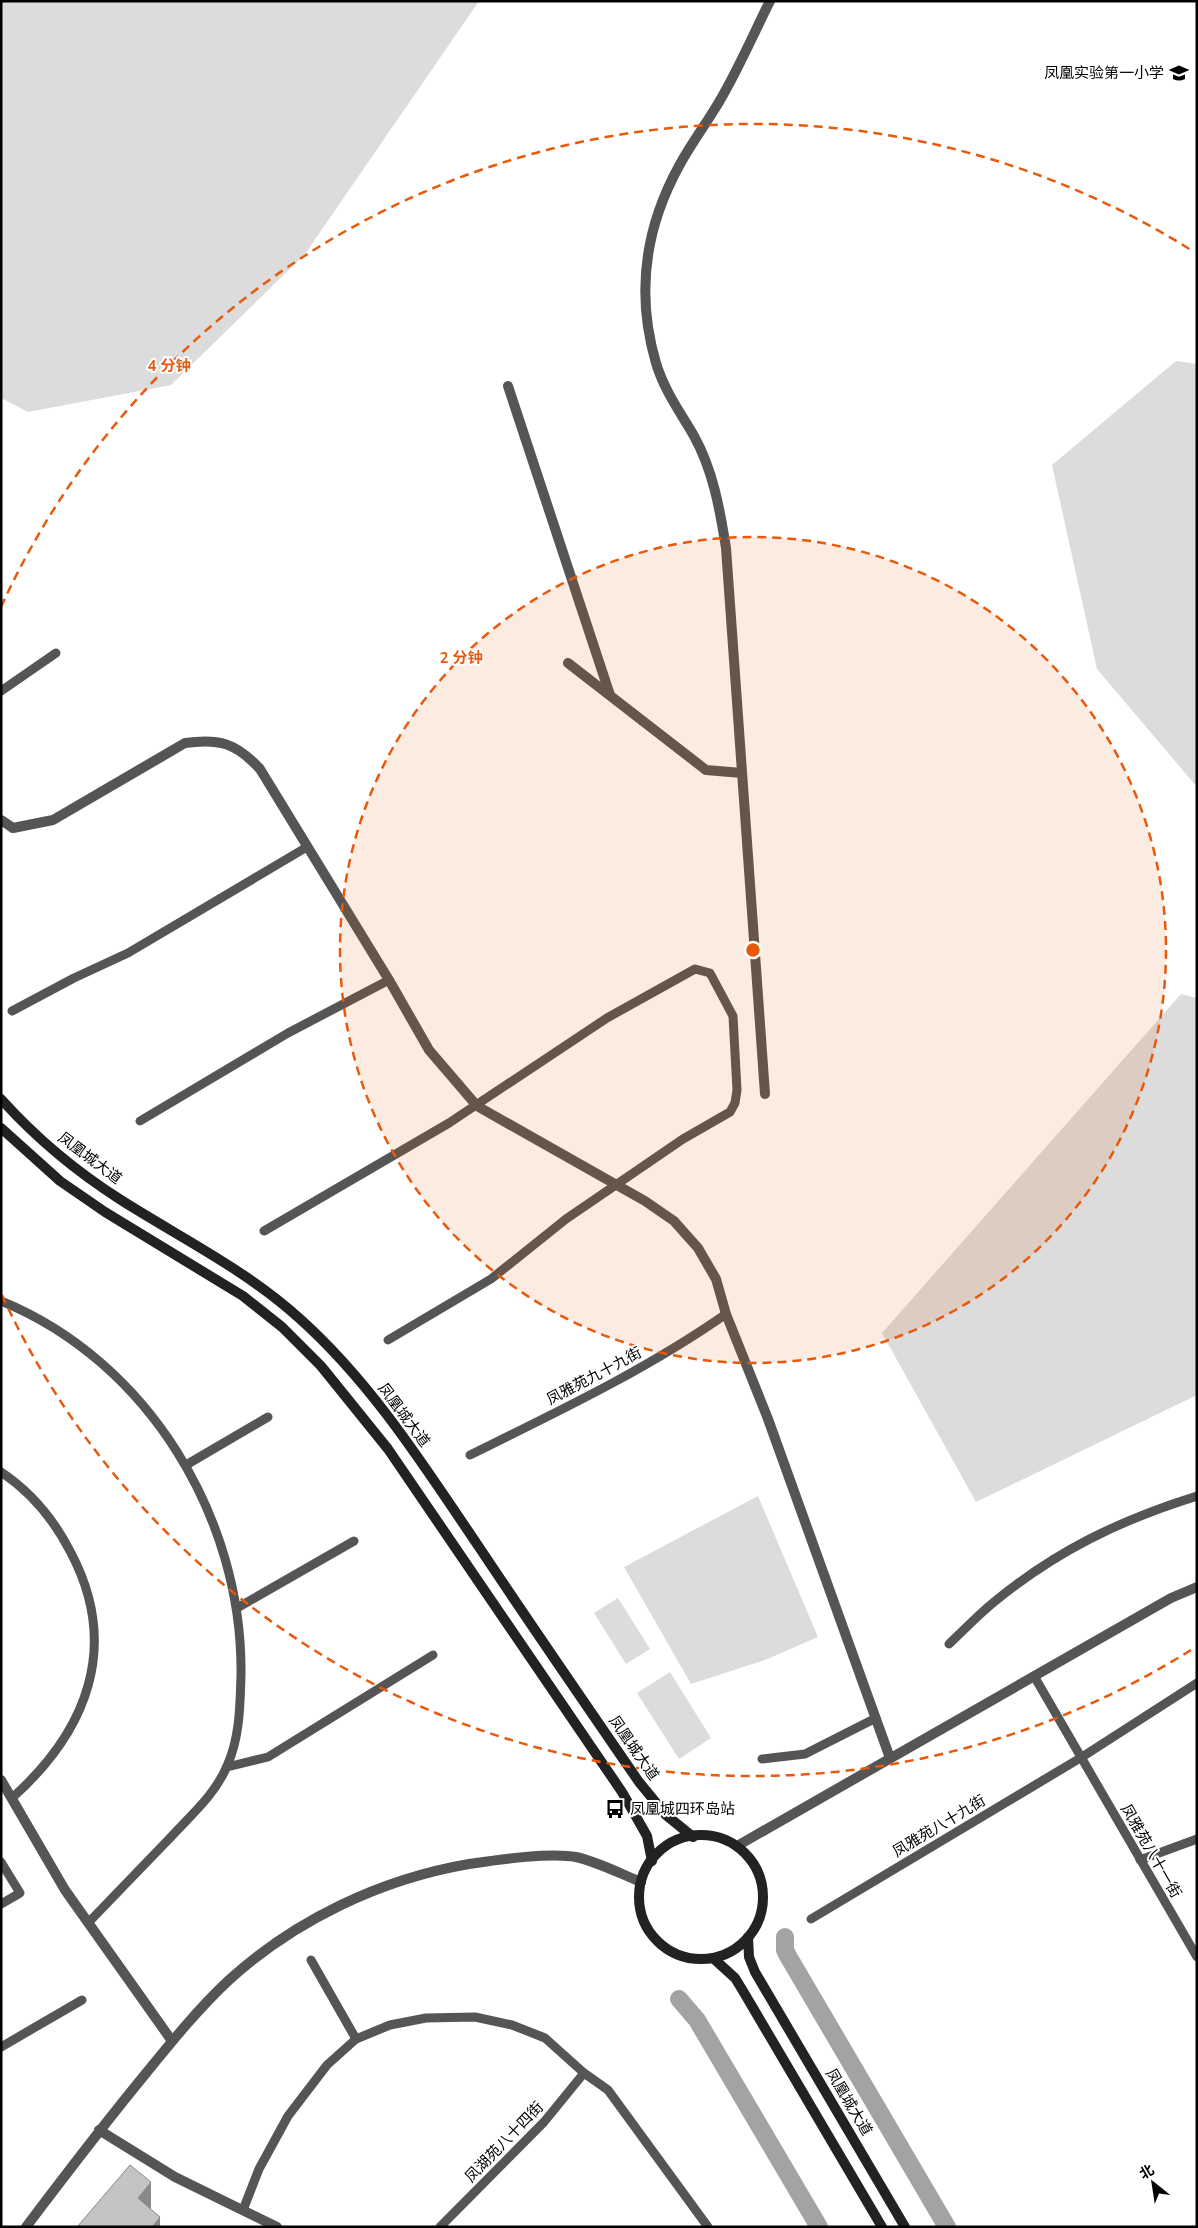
<svg xmlns="http://www.w3.org/2000/svg" width="1198" height="2228" font-family="'Nunito Sans','Noto Sans SC',sans-serif">
<style>
.green{fill:#dcdcdc}
.lines{fill:none;stroke-linecap:round;stroke-linejoin:round}
.canal{stroke:#a3a3a3;stroke-width:18}
.service{stroke:#555;stroke-width:9}
.minor{stroke:#555;stroke-width:10}
.secondary{stroke:#222;stroke-width:10}
.shaded-wall{fill:#898989}
.building{fill:#c4c4c4;stroke:#898989}
.ring{fill:none;stroke:#e8590c;stroke-width:2.5;stroke-dasharray:9 6}
.labels{text-anchor:middle;stroke-width:4;stroke-linejoin:round;paint-order:stroke}
.poi-label{font-size:15px;fill:#000;stroke:#fff;text-anchor:end}
.street-label{font-size:15px;fill:#000;stroke:#fff}
.centre{fill:#e8590c;stroke:#fff;stroke-width:2.5}
.ring-label{font-size:15px;text-anchor:middle;font-weight:bold;fill:#e8590c;stroke:#fff;stroke-width:4;stroke-linejoin:round;paint-order:stroke}
</style>
<rect width="100%" height="100%" fill="#fff"/>
<g class="green">
<path d="M1,1H479L305,254L171,385L28,412L1,398Z"/>
<path d="M1176,361L1197,364V787L1097,669L1052,465Z"/>
<path d="M1181,994L1197,998V1395L976,1502L882,1333Z"/>
<path d="M758,1496L818,1637L765,1660L691,1684L624,1567Z"/>
<path d="M618,1598L650,1649L626,1664L594,1613Z"/>
<path d="M670,1672L711,1738L679,1759L637,1693Z"/>
</g>
<g class="lines">
<g class="canal">
<path d="M785,1937V1950L788,1956L947,2227"/>
<path d="M679,1999L697,2020L819,2227"/>
</g>
<g class="service">
<path d="M1,691L56,653"/>
<path d="M12,1011L74,978L128,953L307,847"/>
<path d="M140,1121L288,1033L389,980"/>
<path d="M264,1231L449,1123L607,1018L695,969L710,973L733,1016L737,1090L735,1103L730,1112L683,1139L566,1219L491,1279L388,1340"/>
<path d="M1,1301C148,1361 243,1518 241,1675C240,1706 240,1737 227,1766C215,1795 190,1816 169,1839C142,1867 115,1895 88,1923"/>
<path d="M470,1455C557,1412 646,1370 726,1314"/>
<path d="M186,1465L268,1417"/>
<path d="M1,1472C31,1492 54,1520 70,1551C121,1646 87,1731 12,1798"/>
<path d="M237,1608L354,1541"/>
<path d="M949,1644C964,1630 978,1615 994,1602C1056,1551 1120,1520 1197,1496"/>
<path d="M1034,1676L1197,1957"/>
<path d="M762,1759L805,1754L876,1718"/>
<path d="M227,1767L268,1757L433,1655"/>
<path d="M1140,1860L1197,1839"/>
<path d="M1,1862L20,1893L1,1904"/>
<path d="M811,1919L1082,1757L1197,1683"/>
<path d="M311,1960L356,2039"/>
<path d="M1,2047L82,2000"/>
<path d="M243,2210L259,2169L288,2116L327,2065L356,2039L390,2025L426,2018L475,2017L512,2025L545,2038L584,2073L608,2090L708,2227"/>
<path d="M440,2227L544,2122L584,2073"/>
</g>
<g class="minor">
<path d="M508,386L610,695"/>
<path d="M568,663L706,770L742,773"/>
<path d="M1,820L13,828L53,820L185,743C219,738 236,743 260,769L389,980L429,1050L477,1106L645,1201L674,1221L698,1248L716,1279L726,1314L768,1419L890,1758"/>
<path d="M765,1094L726,548C720,510 713,470 694,436C680,412 664,390 656,363C636,295 645,228 679,166C691,144 706,124 719,102C738,70 753,35 770,1"/>
<path d="M1,1780L65,1890L172,2041"/>
<path d="M737,1846L1171,1598L1197,1587"/>
<path d="M99,2130L175,2177L277,2227"/>
<path d="M26,2227C66,2174 105,2123 147,2072C173,2040 199,2008 229,1980C295,1920 381,1879 469,1864C497,1860 550,1852 576,1857C598,1862 621,1874 641,1882"/>
</g>
<g class="secondary">
<path d="M1,1099C36,1138 77,1172 121,1200C181,1238 246,1270 299,1318C373,1384 426,1469 481,1550C533,1628 586,1705 639,1782L666,1815L693,1837"/>
<path d="M1,1128L60,1181L105,1212L243,1296L282,1327L321,1366L388,1449L622,1792L647,1836L652,1861"/>
<circle cx="701" cy="1897" r="62"/>
<path d="M748,1937L749,1957L755,1972L905,2227"/>
<path d="M713,1958L735,1978L743,1991L882,2227"/>
</g>
</g>
<g class="shaded-wall">
<path d="M151,2182V2214L138,2198Z"/>
<path d="M160,2217V2227H152Z"/>
</g>
<path class="building" d="M130,2165L151,2182L138,2198L160,2217L152,2227H77Z"/>
<circle cx="753" cy="950" r="413" fill="#e8590c" fill-opacity=".12"/>
<g class="ring">
<circle cx="753" cy="950" r="413"/>
<path d="M1191 1650A826 826 0 0 1 1 1293M1 607A826 826 0 0 1 1191 250"/>
</g>
<defs>
<g id="school-bare" transform="scale(1.5)"><path d="M0-5L7-2L0 1L-7-2ZM-4 1L0 2.5L4 1V4Q0 6-4 4Z" fill="#000" stroke="#fff" stroke-width="2.5" paint-order="stroke"/></g>
<g id="bus-bare" transform="scale(1.5)"><path d="M-5-6H5V4H4V6H2V4H-2V6H-4V4H-5ZM-3.5-4V0h7V-4ZM-3.5 1.2v1.5H-2V1.2ZM2 1.2v1.5H3.5V1.2Z" fill="#000" stroke="#fff" stroke-width="2.5" paint-order="stroke"/></g>
</defs>
<g fill-rule="evenodd">
<use href="#school-bare" x="1179" y="73"/>
<use href="#bus-bare" x="615" y="1809"/>
</g>
<g class="labels">
<g class="poi-label">
<text x="1164" y="78">凤凰实验第一小学</text>
<text x="630" y="1814" text-anchor="start">凤凰城四环岛站</text>
</g>
<g class="street-label">
<text transform="translate(90 1158) rotate(37)" y="5">凤凰城大道</text>
<text transform="translate(594 1376) rotate(-28)" y="5">凤雅苑九十九街</text>
<text transform="translate(404 1415) rotate(53)" y="5">凤凰城大道</text>
<text transform="translate(634 1748) rotate(55)" y="5">凤凰城大道</text>
<text transform="translate(939 1826) rotate(-31)" y="5">凤雅苑八十九街</text>
<text transform="translate(1151 1851) rotate(60)" y="5">凤雅苑八十一街</text>
<text transform="translate(849 2102) rotate(59)" y="5">凤凰城大道</text>
<text transform="translate(504 2142) rotate(-46)" y="5">凤湖苑八十四街</text>
</g>
</g>
<circle cx="753" cy="950" r="8" class="centre"/>
<g class="ring-label">
<text x="169" y="371">4 分钟</text>
<text x="461" y="663">2 分钟</text>
</g>
<rect width="1198" height="2228" fill="none" stroke="#000000" stroke-width="5"/>
<g transform="translate(1153 2183) rotate(330)" stroke="#ffffff" stroke-width="4" paint-order="stroke">
<path d="M0-4L9 19L0 12L-9 19Z" fill="#000000"/>
<text y="-8" font-size="14" font-weight="bold" text-anchor="middle" fill="#000000">北</text>
</g>
</svg>
